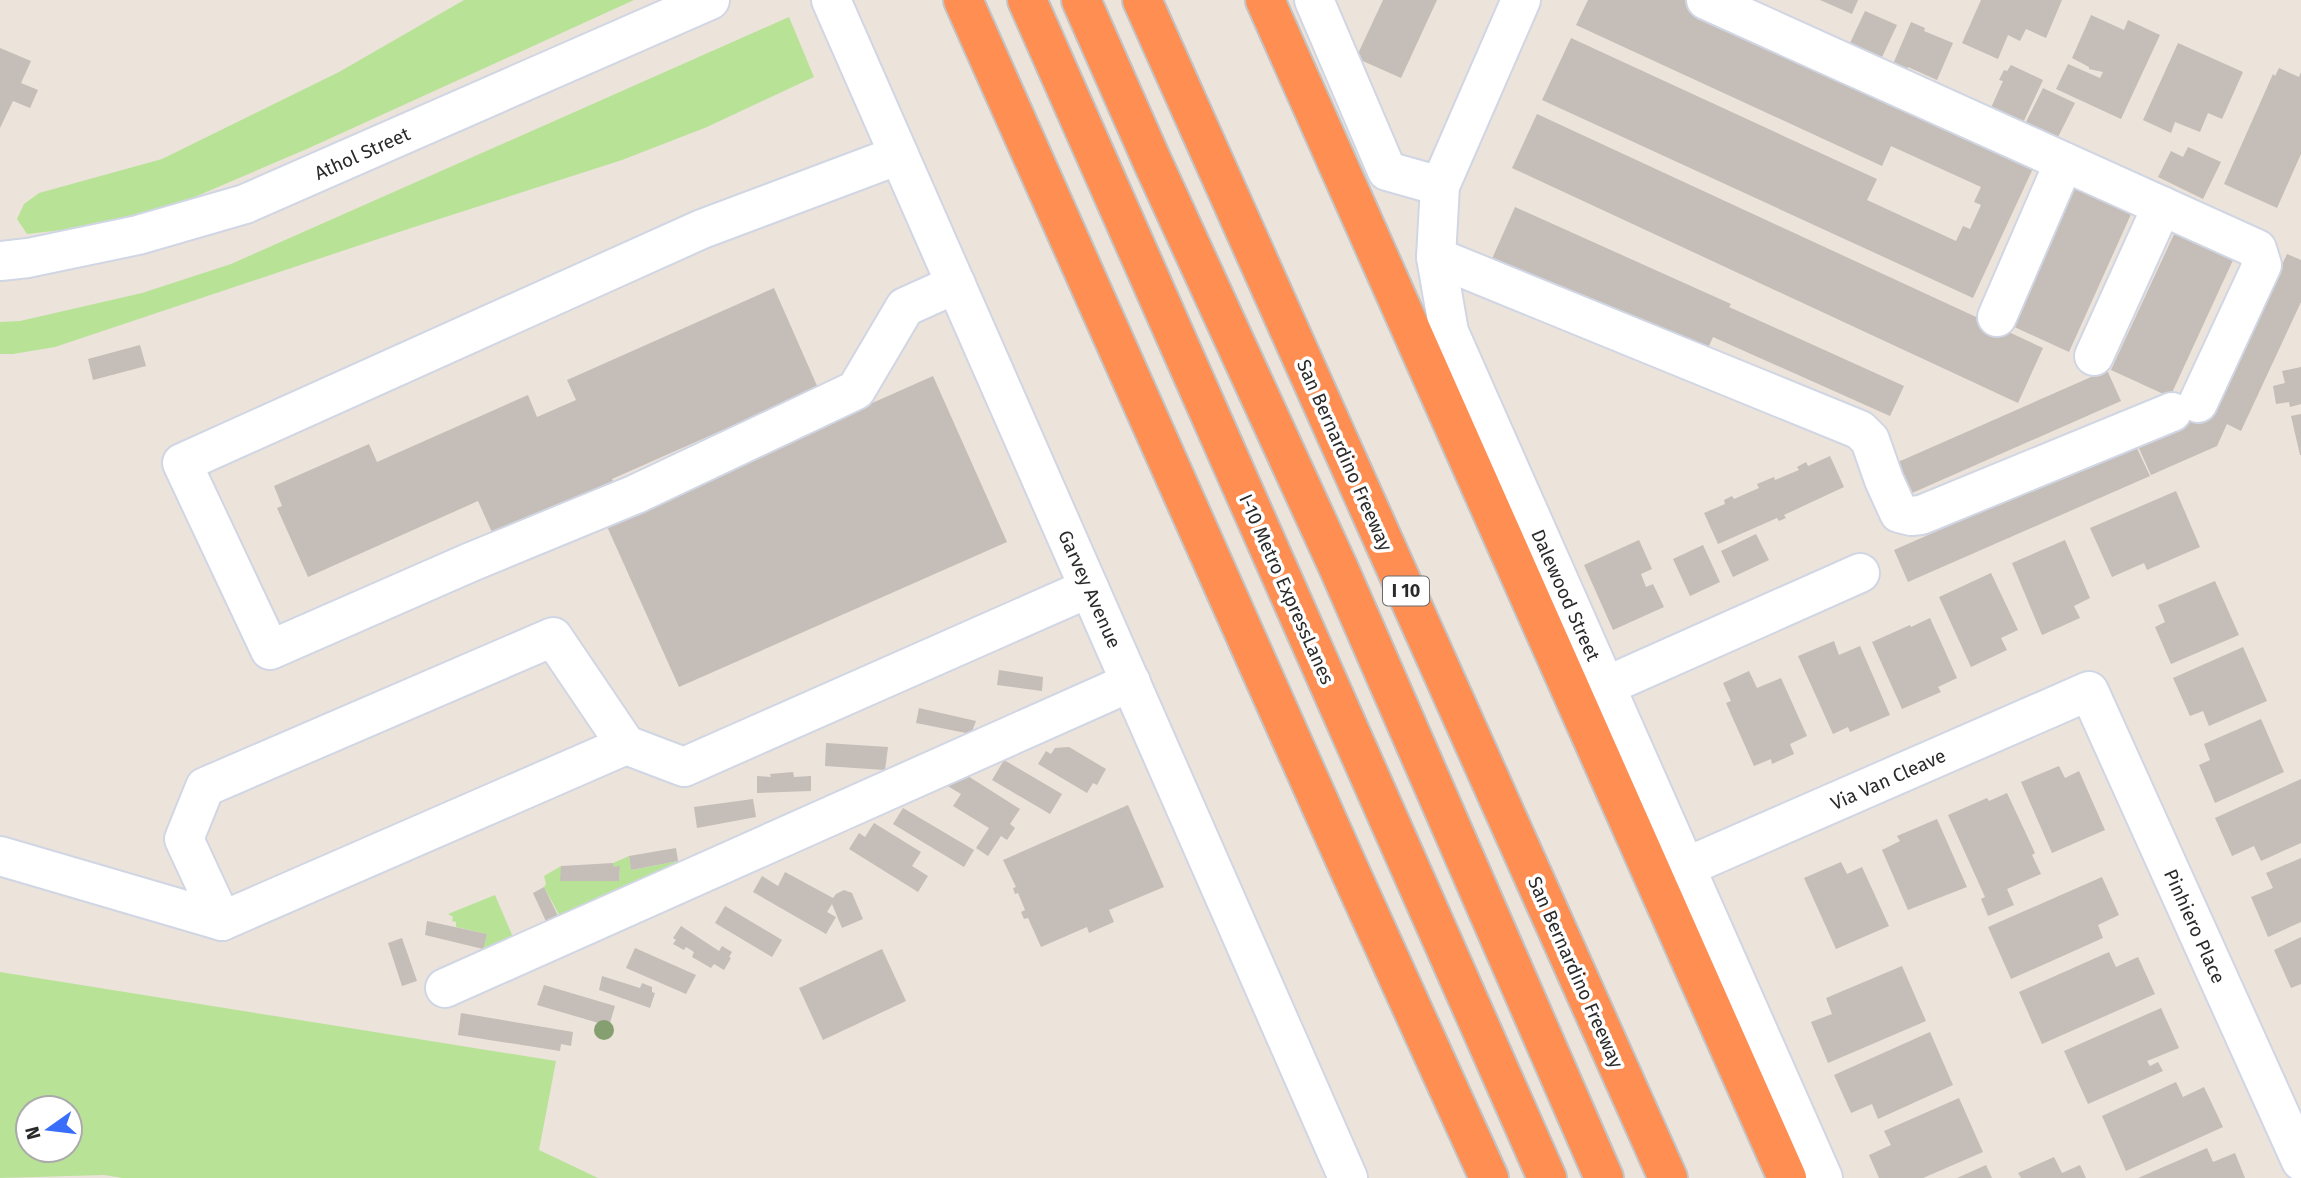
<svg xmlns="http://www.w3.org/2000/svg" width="2301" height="1178" font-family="'Fira Sans',sans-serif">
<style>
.grass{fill:#b8e397;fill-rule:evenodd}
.building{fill:#c4bdb8}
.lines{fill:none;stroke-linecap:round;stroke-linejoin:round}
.minor-casing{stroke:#d0d6e3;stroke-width:42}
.highway-casing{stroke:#c3c3c3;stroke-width:42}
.minor{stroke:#fff;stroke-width:38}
.highway{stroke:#ff8e53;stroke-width:38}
.tree{fill:#859f70}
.labels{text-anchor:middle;stroke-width:7;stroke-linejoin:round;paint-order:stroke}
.shield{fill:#fff;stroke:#6a6a6a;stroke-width:2}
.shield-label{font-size:18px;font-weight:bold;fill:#2a2a2a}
.street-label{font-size:19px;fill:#2a2a2a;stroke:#fff}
</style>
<rect width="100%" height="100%" fill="#ece3db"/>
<g class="grass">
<path d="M464,0H634L309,148L176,205L98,226L27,234L17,219L24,204L39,193L162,159L339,72Z"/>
<path d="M789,17L814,77L707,127L622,160L405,230L55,347L13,354H0V322L20,321L142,293L231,264Z"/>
<path d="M629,856L631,870L678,861L681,865L563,922L544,887L546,884L544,876L561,866V881H619L620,867H614L613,863Z"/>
<path d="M495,895L513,937L476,962L487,934L456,927V922L452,921L453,917L448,914Z"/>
<path d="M0,972L556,1061L539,1150L598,1178H123L104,1175L0,1178ZM28,1108H70V1150H28Z"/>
</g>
<g class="building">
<path d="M1383,0H1437L1401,78L1356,58Z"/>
<path d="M1588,0H1684L2036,162L1973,298L1542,100L1571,38L1877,179L1867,200L1956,241L1963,226L1970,229L1981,205L1974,202L1981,187L1891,146L1882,166L1576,25Z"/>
<path d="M1820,0H1858L1852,14Z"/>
<path d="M1981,0H2062L2046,38L2026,29L2020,41L2008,35L1998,59L1962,43Z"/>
<path d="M1865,11L1897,25L1882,57L1850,43Z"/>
<path d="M2091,15L2124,30L2128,20L2160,35L2121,119L2056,89L2068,64L2100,78L2103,72L2089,69V67L2072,58Z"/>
<path d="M1911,22L1925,28L1924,31L1953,43L1937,80L1908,67L1907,70L1893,64Z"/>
<path d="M2178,43L2243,72L2222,119L2208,113L2200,132L2175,122L2171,133L2143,120Z"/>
<path d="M0,48L31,61L21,83L38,90L30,108L13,101L0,128Z"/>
<path d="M2011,65L2043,80L2022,125L1990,110L2003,81L1999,80L2004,70L2007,71Z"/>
<path d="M2279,68L2299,77L2301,72V154L2277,208L2224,184L2273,74L2275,76Z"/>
<path d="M2043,88L2075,103L2057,139L2025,124Z"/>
<path d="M1537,114L2043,348L2018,403L1512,168Z"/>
<path d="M2188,147L2221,162L2203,199L2158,177L2171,151L2183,157Z"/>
<path d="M2074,185L2132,212L2069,352L2010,325Z"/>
<path d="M1515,207L1731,304L1729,307L1904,386L1890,416L1713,337L1704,357L1491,261Z"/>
<path d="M2176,230L2234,258L2170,397L2111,370Z"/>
<path d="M2287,254L2301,260V302L2241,431L2227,424L2217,446L2151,475L2137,444L2196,410L2211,417Z"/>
<path d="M774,288L818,388L612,479L615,485L495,539L478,501L308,577L277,508L282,506L274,486L369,444L377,462L528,395L537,417L576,400L567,380Z"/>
<path d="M140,345L146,366L93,380L88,359Z"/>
<path d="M2301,367V404L2290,407L2289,402L2276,404L2273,386L2285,383L2282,371Z"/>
<path d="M2107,370L2121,401L1903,497L1889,466Z"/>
<path d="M933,376L1007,542L679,687L605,522Z"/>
<path d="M2301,414V455H2300L2291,416Z"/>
<path d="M2135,444L2150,476L1908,582L1894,550Z"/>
<path d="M1830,456L1844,487L1784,515L1786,518L1779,521L1777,518L1718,544L1704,513L1725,504L1724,500L1732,496L1734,499L1759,488L1757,484L1774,477L1775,480L1799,470L1797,467L1806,462L1808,466Z"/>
<path d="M2176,491L2200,547L2147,570L2144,563L2112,577L2090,528Z"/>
<path d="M1756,534L1769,560L1733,577L1721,551Z"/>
<path d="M1639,540L1652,569L1641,574L1646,587L1653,584L1664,607L1613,630L1584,565Z"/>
<path d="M2065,540L2090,598L2074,606L2080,618L2042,635L2012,563Z"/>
<path d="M1703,545L1720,582L1690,596L1673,559Z"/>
<path d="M1991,573L2018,630L2001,638L2007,650L1971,667L1939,597Z"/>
<path d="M2215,581L2239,635L2171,664L2155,627L2165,622L2158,605Z"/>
<path d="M1930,618L1957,678L1938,687L1941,692L1902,709L1872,642L1910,625L1911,627Z"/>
<path d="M1834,641L1839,655L1860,646L1890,715L1850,732L1848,727L1833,734L1798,656Z"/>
<path d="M2243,647L2267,701L2209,726L2203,711L2190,716L2173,678Z"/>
<path d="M999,670L1043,677L1042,691L997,685Z"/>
<path d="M1749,671L1757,688L1781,678L1807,736L1790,744L1794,754L1772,764L1771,759L1754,766L1726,703L1731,701L1723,683Z"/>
<path d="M919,708L976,721L971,734L916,723Z"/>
<path d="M2261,719L2284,772L2215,803L2199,765L2210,760L2204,744Z"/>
<path d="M826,743L888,747L885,770L825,766Z"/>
<path d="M1069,747L1106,769L1097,785L1093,783L1087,793L1038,764L1046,751L1051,754L1055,748Z"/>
<path d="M1004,760L1062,794L1050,814L992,780Z"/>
<path d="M2059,766L2065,778L2079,771L2105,830L2052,853L2021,782Z"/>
<path d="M960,771L1020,809L1010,824L1015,828L1007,840L1001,836L988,856L976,848L989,828L953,806L961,794L941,782Z"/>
<path d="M793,772L794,777L811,776V791L757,793V776L771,777L770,774Z"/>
<path d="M2301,779V843L2261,861L2254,846L2232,856L2215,818Z"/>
<path d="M2007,793L2035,853L2032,855L2041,874L2007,889L2014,905L1988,916L1981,899L1985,897L1948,815L1987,798L1989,801Z"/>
<path d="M753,799L756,817L697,828L694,807Z"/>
<path d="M1128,805L1164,887L1109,910L1114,922L1089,933L1087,927L1041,947L1028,918L1024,919L1021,912L1025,910L1018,893L1015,894L1013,888L1016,887L1003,860Z"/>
<path d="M903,808L974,850L964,867L893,824Z"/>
<path d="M1937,819L1967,887L1908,910L1882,850L1900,841L1897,836Z"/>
<path d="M874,823L921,852L912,866L928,876L918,892L849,849L859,833L865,837Z"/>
<path d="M676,848L678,861L631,870L629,856Z"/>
<path d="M2301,858V922L2268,937L2251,897L2273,888L2266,873Z"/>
<path d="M1841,862L1847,874L1862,867L1889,926L1836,949L1804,878Z"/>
<path d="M613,863L614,867L620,866L619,881H560L561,866Z"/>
<path d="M785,872L833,898L836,894L844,890L852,893L863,919L842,928L832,904L827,912L836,917L826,934L753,892L762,876L778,886Z"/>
<path d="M2102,877L2119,915L2098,925L2103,938L2011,979L1988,927Z"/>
<path d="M544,887L561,922L549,928L533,893Z"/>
<path d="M725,906L782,940L772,957L715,923Z"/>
<path d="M427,921L487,934L483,949L425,935Z"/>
<path d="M681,926L719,951L722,946L732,952L729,957L731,958L724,970L714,964L711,968L692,957L694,952L686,947L684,950L673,944L676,940L673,938Z"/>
<path d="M2301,937V984L2291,988L2274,950Z"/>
<path d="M402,938L417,981L402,986L388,943Z"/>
<path d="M635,948L696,975L686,994L626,968Z"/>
<path d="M882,949L906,1001L823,1040L799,988Z"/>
<path d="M2109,952L2116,967L2138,957L2155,994L2042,1044L2019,992Z"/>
<path d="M1902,966L1926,1021L1828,1063L1811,1022L1832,1014L1826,998Z"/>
<path d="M602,976L640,988L642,983L652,987V992L655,993L650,1008L599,990Z"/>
<path d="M544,985L615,1006L609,1026L537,1005Z"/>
<path d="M2161,1008L2179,1048L2147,1061L2150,1066L2158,1062L2163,1071L2088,1104L2064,1051Z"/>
<path d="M461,1013L573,1032L571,1046L561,1044L560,1051L458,1035Z"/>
<path d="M1930,1032L1953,1085L1878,1119L1872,1104L1851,1113L1834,1075Z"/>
<path d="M2176,1082L2183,1097L2204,1087L2223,1127L2126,1171L2102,1116Z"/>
<path d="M1959,1098L1983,1152L1923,1178H1879L1869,1155L1891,1145L1884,1131Z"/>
<path d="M2207,1148L2213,1162L2235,1153L2245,1178H2138Z"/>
<path d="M2054,1157L2062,1173L2080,1165L2086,1178H2021L2018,1173Z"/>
<path d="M1986,1165L1992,1178H1957Z"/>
</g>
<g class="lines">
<g class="minor-casing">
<g id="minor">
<path d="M831,0L1348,1178"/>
<path d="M1314,0L1387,171L1440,186"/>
<path d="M1521,0L1440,186L1436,257L1449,332L1823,1178"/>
<path d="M1706,0L2257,249L2262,265L2198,403"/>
<path d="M899,155L702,229L182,463L270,650L471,562L636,494L856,390L905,307L956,284"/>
<path d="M1436,257L1860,430L1870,440L1884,480L1899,513L1911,516L1921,515L2172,412"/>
<path d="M0,261L28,258L138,235L245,204L710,0"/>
<path d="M1997,317L2064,162"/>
<path d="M2094,356L2162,206"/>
<path d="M1606,686L1860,573"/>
<path d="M626,745L553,637L205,787L184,839L222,921L626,745L684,767L1089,588"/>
<path d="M0,856L222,921"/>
<path d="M1686,867L2089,691L2301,1161"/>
<path d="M445,988L1131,682"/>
</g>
</g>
<g class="highway-casing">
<g id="highway">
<path d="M963,0L1349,869L1489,1178"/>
<path d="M1027,0L1547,1178"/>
<path d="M1081,0L1153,163L1339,569L1604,1178"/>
<path d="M1142,0L1668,1178"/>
<path d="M1265,0L1787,1178"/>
</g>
</g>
<use href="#minor" class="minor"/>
<use href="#highway" class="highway"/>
</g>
<circle class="tree" cx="604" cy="1030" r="10"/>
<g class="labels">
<rect class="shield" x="1383" y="576.5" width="46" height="29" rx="5"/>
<g class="shield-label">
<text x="1406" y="597">I 10</text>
</g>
<g class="street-label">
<text transform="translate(362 153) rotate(-24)" y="7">Athol Street</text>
<text transform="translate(1345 455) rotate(66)" y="7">San Bernardino Freeway</text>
<text transform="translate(1090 589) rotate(66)" y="7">Garvey Avenue</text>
<text transform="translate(1287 589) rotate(66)" y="7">I-10 Metro ExpressLanes</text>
<text transform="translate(1566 595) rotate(66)" y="7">Dalewood Street</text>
<text transform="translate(1888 779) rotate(-24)" y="7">Via Van Cleave</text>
<text transform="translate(2195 926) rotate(66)" y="7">Pinhiero Place</text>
<text transform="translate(1576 972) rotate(66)" y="7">San Bernardino Freeway</text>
</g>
</g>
<g transform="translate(49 1129) rotate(256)"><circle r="33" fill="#ffffff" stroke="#aaaaaa" stroke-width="2"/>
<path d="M0-5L12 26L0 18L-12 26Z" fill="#396efb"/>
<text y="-10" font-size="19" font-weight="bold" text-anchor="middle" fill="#2a2a2a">N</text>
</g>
</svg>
